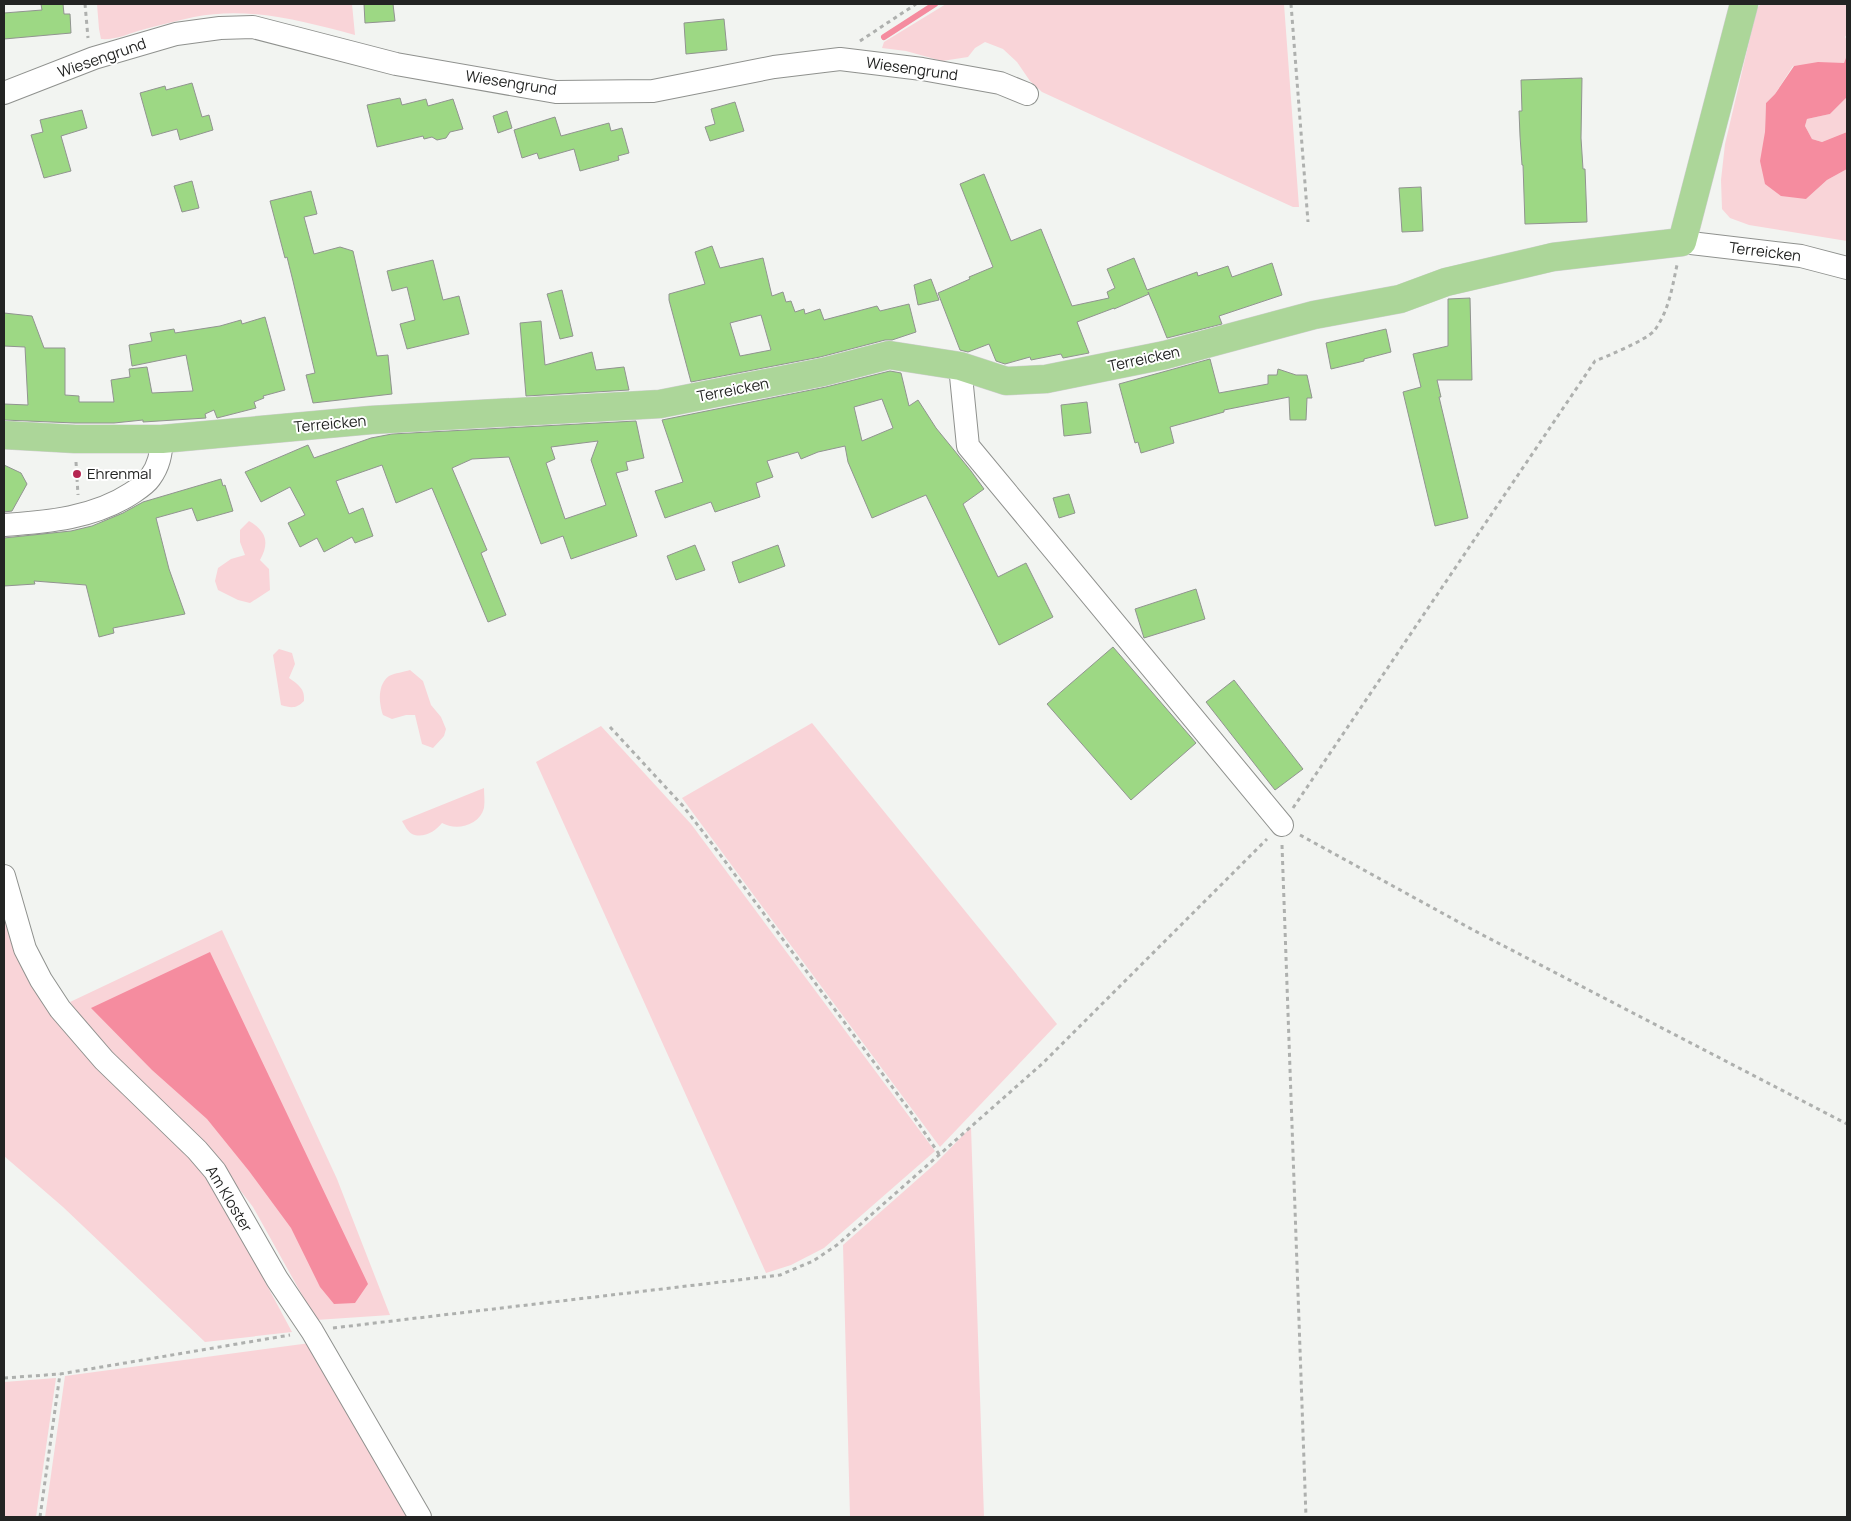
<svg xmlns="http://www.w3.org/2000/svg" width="1851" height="1521" font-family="Manrope,sans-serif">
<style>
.green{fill:#f9d4d8}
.water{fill:#f58c9f}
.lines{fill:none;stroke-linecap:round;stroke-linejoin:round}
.stream{stroke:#f58c9f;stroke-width:6}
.building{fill:#9dd884;stroke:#919490;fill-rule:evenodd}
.minor-casing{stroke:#8f918e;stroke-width:24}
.major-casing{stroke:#cfcfcf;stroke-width:29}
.path{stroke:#aeb0ae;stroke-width:3;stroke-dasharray:4 4;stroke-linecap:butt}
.minor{stroke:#fff;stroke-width:22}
.major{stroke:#acd699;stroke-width:28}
.poi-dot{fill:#b62652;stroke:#fff;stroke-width:2}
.labels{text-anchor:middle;stroke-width:4;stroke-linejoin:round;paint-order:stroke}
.street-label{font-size:15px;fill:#232423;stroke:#fff}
.poi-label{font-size:15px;fill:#232423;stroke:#fff;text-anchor:start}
</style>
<rect width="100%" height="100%" fill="#f2f4f1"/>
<g class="green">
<path d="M97,4H352L355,35C302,21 249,6 194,17C175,21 156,26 138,31C125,35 115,40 101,39L99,29Z"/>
<path d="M946,4H1284L1299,207H1293L1042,92L1030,81L1017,62L1003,49L985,42L975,48L968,57L942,61L906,51L882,48L884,42Z"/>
<path d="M1761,4H1847V34L1845,37L1847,40V55L1844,63L1793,66L1775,94L1766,103L1765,132L1806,199L1827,180L1847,169V241L1749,225L1730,218L1722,209L1721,180L1725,144L1757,8Z"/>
<path d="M1847,97V132L1822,142L1812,139L1805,126L1807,119L1830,114Z"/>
<path d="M249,521C266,531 270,542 260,560L269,569L270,590L250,603L238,600L218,590L215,581L218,568L231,559L245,555L240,542V530Z"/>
<path d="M279,649L292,653L295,664L289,678C299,685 305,689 304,701C296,709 291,708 281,705L273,655Z"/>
<path d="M410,670L423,681L431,705L441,717L446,729L444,736L433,748L422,744L415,715H406L392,719L383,715C379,703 377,685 389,676C395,673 404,672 410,670Z"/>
<path d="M812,723L1057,1024L940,1147L682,798Z"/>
<path d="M601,726L691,824L935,1151L824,1248L791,1265L766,1273L536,762Z"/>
<path d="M484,788C484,794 485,801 484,808C479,826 456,831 442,823C436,831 423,839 412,834C408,832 405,826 402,821Z"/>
<path d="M6,922L30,975L210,1179L292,1332L205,1342L63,1207L4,1156V924Z"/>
<path d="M222,930L337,1179L390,1315L316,1320L253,1207L210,1151L93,1035L70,1002Z"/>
<path d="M971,1127L984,1517H850L843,1245L936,1163Z"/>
<path d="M310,1343L409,1517H45L65,1376Z"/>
<path d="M56,1378L36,1517H4V1382Z"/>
</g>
<g class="water">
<path d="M1847,55V97L1830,114L1807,119L1805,126L1812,139L1822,142L1847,132V169L1827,180L1806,199L1781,196L1765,184L1760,161L1765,132L1766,103L1775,94L1794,66L1818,62L1844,63Z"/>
<path d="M210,952L368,1284L355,1303L334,1304L320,1287L291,1228L249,1171L207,1119L152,1070L91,1008Z"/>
</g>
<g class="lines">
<path class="stream" d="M884,37L935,4"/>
</g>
<g class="building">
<path d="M41,4H63L64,14H70L71,33L4,39V13L42,10Z"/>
<path d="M364,4H393L395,21L365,23Z"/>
<path d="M724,19L727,50L686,54L684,23Z"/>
<path d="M1582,78L1581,138L1583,169H1585L1587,222L1525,224L1523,165H1522L1520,136L1519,111H1522L1521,80Z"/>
<path d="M192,83L202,117L209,115L213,130L180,140L177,129L152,136L140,93L165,86L166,90Z"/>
<path d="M400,98L402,105L426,99L428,106L453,99L463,129L450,132L446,138L437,140L432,137L424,139L423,136L377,147L367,105Z"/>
<path d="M735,102L744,131L710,141L705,127L715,124L711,109Z"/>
<path d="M82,110L87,128L61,136L71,171L44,178L31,135L43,132L40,120Z"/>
<path d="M507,111L512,128L498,133L493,116Z"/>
<path d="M555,117L561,136L609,123L611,131L622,128L629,153L618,156L619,160L580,171L574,149L539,159L537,153L522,158L514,130Z"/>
<path d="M984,174L1011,241L1041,229L1072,306L1109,298L1107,292L1115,288L1107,269L1134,258L1147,290L1197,272L1198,276L1228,266L1232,277L1272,263L1282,295L1219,316L1222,324L1167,338L1157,313L1148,292L1149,294L1114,309V308L1077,322L1089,353L1063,358L1061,354L1031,360L1030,357L1005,364L996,361L989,344L968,352L960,350L938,293L970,279L969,277L993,267L960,184Z"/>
<path d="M192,181L199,208L182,212L174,186Z"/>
<path d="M1421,187L1423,231L1402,232L1399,188Z"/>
<path d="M311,191L317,214L304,217L314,254L340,247L353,251L377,356L388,355L392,394L313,403L306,375L315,373L293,281L287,257L285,258L270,201Z"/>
<path d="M712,246L720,268L763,258L772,296L783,292L786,302L791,301L795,312L804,309L805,314L820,309L824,320L877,306L880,311L909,304L916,332L892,340H885L820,357L691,382L669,300V294L705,284L695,252ZM761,315L771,350L740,356L730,323Z"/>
<path d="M433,260L443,300L459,296L469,334L407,349L400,324L415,320L407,287L392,291L387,271Z"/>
<path d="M931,279L939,300L918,305L914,285Z"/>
<path d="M562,290L573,336L560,339L547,294Z"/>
<path d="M1470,298L1472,380H1437L1441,397H1439L1468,518L1435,526L1403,392L1421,387L1413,354L1448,346V299Z"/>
<path d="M4,313L32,316L44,348H65V395L79,396V402H114L111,380L130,377L129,369L147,367L152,393L193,391L186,355L132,366L129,345L152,341L150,333L174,329L175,333L220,326L241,320L242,324L265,317L285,390L263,396L264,398L254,402L256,408L217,418L214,410L205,414L206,418L143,422V420L114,423H75L4,420V404L28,405L25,347L4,346Z"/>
<path d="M541,321L545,365L592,352L596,370L624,367L629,390L526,396L520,323Z"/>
<path d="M1386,329L1391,352L1364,359V361L1331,369L1326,343Z"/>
<path d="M1210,359L1219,393L1268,384V375H1277L1278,369L1296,375H1307L1312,398H1307L1306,420H1290L1289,397L1224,410V412L1170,427L1174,443L1141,453L1138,442L1135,443L1119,384Z"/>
<path d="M890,371L901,373L909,406L918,400L936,428L971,471L984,489L963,504L998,577L1026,563L1053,617L999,645L926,495L872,518L848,462L845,446L818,452L801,459L798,452L767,461L773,477L756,483L760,497L715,512L711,502L665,518L655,491L683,482L662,420L826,387ZM882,399L893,428L862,441L854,407Z"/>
<path d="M1087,402L1091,433L1064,436L1061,405Z"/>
<path d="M636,421L644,458L626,462L628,470L616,473L637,536L571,559L563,536L541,544L509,457L472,459L452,468L487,550L481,553L506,615L488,622L432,488L396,503L382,465L336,481L349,514L363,508L373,536L355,543L352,537L324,552L317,538L300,547L288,523L305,515L290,487L261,502L245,472L308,445L314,458L371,438L392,434ZM598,441L591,460L606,505L565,519L546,463L555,459L551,447Z"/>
<path d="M4,465L21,473L27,484L12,511L4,512Z"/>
<path d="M221,479L223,486L225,485L233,511L197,521L192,508L156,518L169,569L185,614L113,628L114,633L99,637L86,585L34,581L35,584L4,586V538L71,531L92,526L123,513L143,502Z"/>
<path d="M1069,494L1075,513L1059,518L1053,498Z"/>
<path d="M695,545L705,570L676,580L667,556Z"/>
<path d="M778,545L785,566L739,583L732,562Z"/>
<path d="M1196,589L1205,619L1144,638L1135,609Z"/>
<path d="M1113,647L1196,743L1131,800L1047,704Z"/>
<path d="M1234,680L1303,769L1275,790L1206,702Z"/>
</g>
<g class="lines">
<g class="minor-casing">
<g id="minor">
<path d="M4,93L94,58L176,34L220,28L253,27L396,64L556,92L653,91L774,67L840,59L922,69L1000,83L1027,94"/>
<path d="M1682,242L1801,256L1847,268"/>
<path d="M960,366L968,446L1282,825"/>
<path d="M4,525C48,522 94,518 132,493C138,489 146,484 150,478C159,466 161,454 162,439"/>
<path d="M4,876L25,949L41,980L60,1009L104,1060L197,1150L215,1171L277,1279L312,1331L420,1517"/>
</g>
</g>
<g class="major-casing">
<path id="major" d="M4,435L75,439H162L371,420L660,404L823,372L889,355L960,366L1006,381L1046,379L1165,355L1314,315L1400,299L1446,282L1553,257L1682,242L1744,4"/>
</g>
<g class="path">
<path d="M85,4L88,38"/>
<path d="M1291,4L1308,222"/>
<path d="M860,41L916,4"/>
<path d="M76,462L78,495"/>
<path d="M610,727L683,806L713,845L910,1111L939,1154"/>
<path d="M1293,808L1595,361C1608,356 1646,340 1654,331C1669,311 1672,288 1677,265"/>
<path d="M1300,835L1475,931L1847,1124"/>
<path d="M1282,845L1306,1517"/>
<path d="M333,1328L780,1275L813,1261L837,1245L1043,1063L1267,839"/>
<path d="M4,1378L60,1374L290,1335"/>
<path d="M40,1517L60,1374"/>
</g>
<use href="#minor" class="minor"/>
<use href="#major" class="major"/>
</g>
<circle class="poi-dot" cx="77" cy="474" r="5"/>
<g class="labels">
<g class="street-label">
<text transform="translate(102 58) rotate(-19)" y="5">Wiesengrund</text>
<text transform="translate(912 69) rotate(8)" y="5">Wiesengrund</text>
<text transform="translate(511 83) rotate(9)" y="5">Wiesengrund</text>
<text transform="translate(1765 252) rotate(7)" y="5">Terreicken</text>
<text transform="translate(1144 359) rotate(-12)" y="5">Terreicken</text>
<text transform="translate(733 390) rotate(-11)" y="5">Terreicken</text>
<text transform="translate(330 424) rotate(-5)" y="5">Terreicken</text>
<text transform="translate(229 1199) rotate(59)" y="5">Am Kloster</text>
</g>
<g class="poi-label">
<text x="87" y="479">Ehrenmal</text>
</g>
</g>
<rect width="1851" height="1521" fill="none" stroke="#232423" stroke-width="10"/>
</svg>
